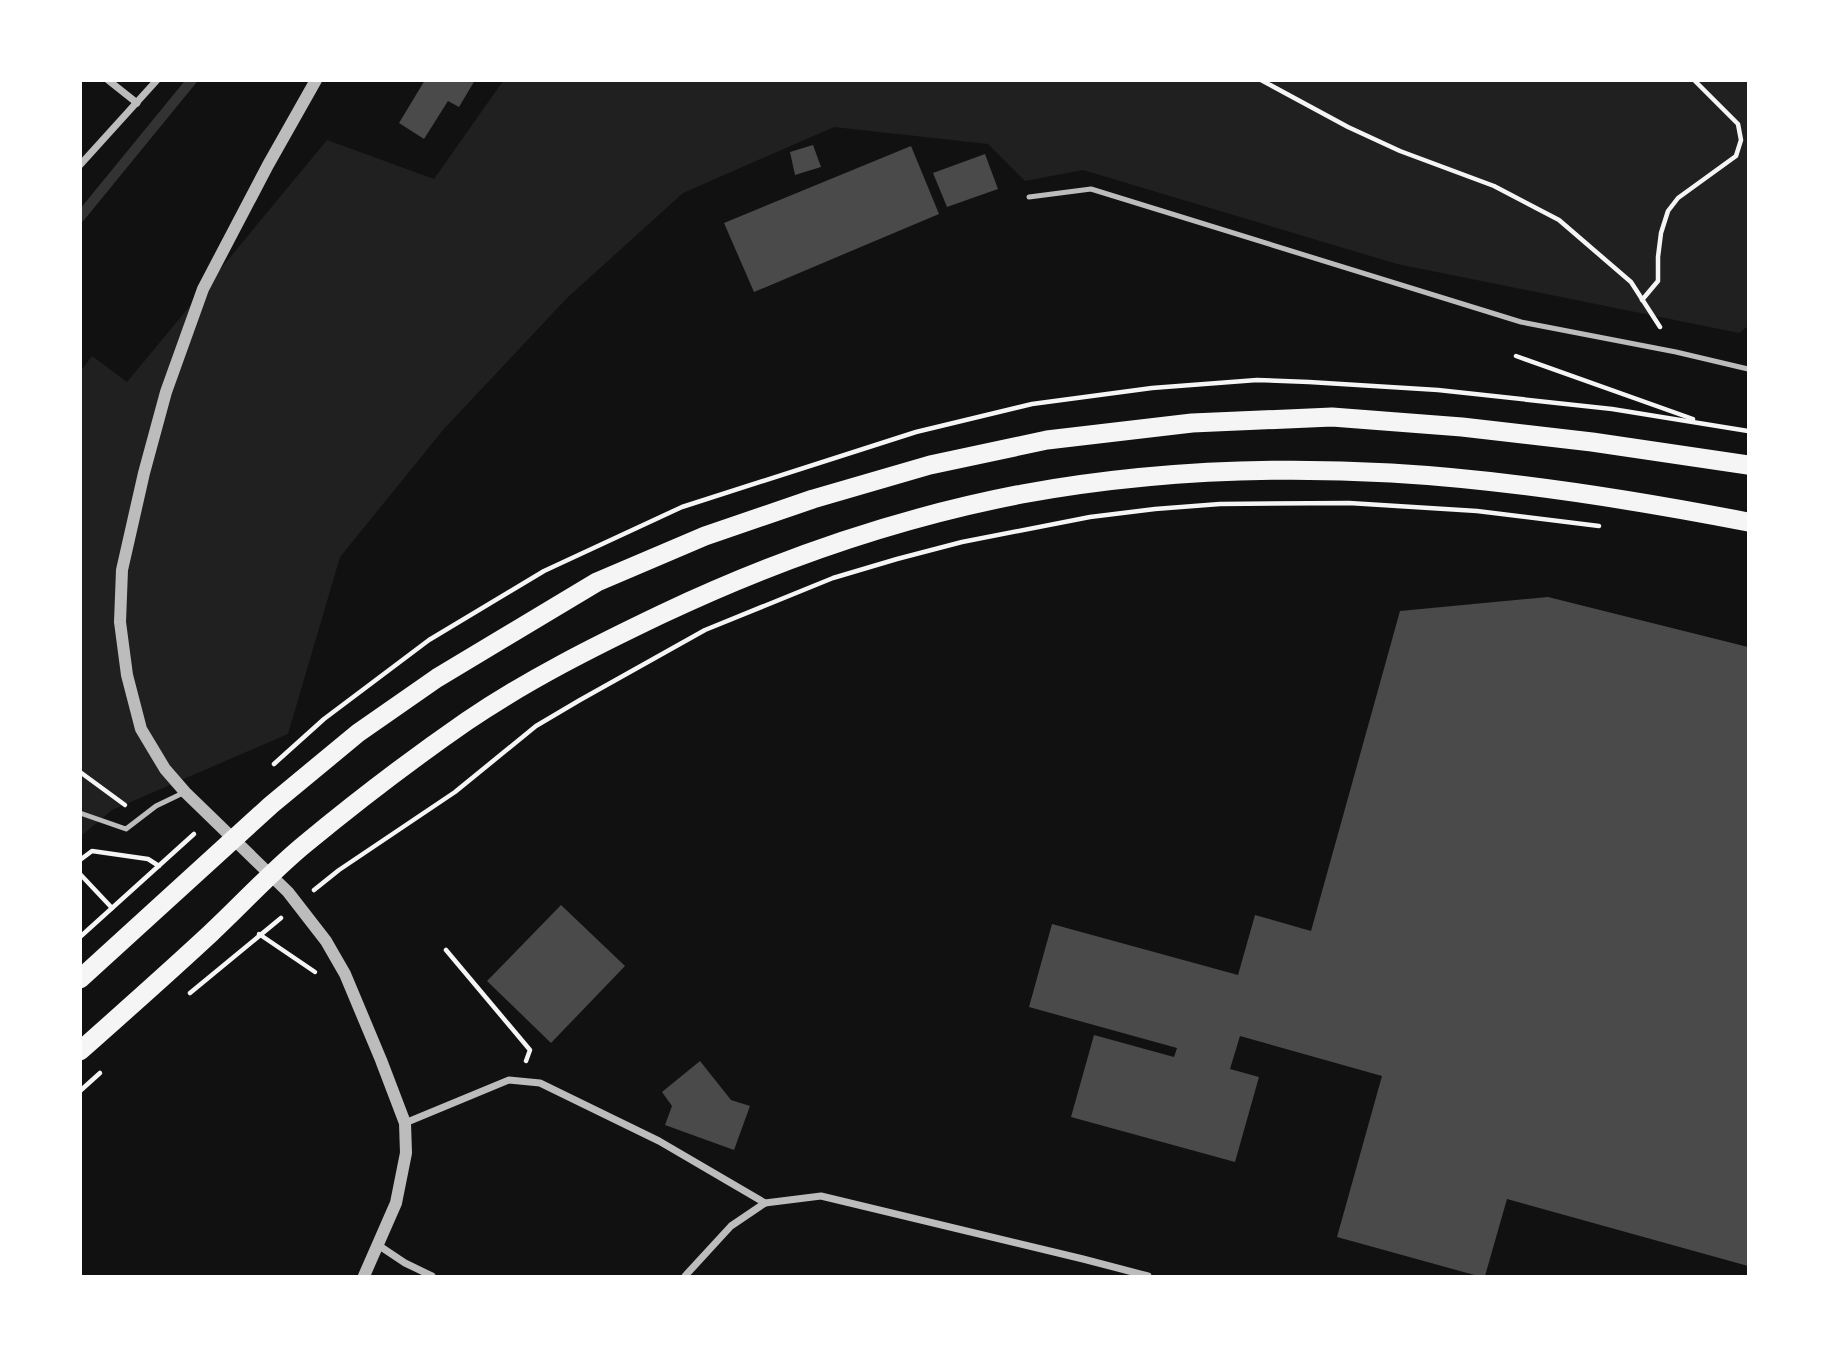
<svg xmlns="http://www.w3.org/2000/svg" width="1829" height="1357" font-family="'Public Sans',sans-serif">
<style>
.green{fill:#202020}
.lines{fill:none;stroke-linecap:round;stroke-linejoin:round}
.stream{stroke:#333;stroke-width:10}
.building{fill:#4a4a4a}
.path{stroke:#f5f5f5;stroke-width:4.5}
.service{stroke:#bcbcbc;stroke-width:5}
.minor{stroke:#bcbcbc;stroke-width:7}
.tertiary{stroke:#bcbcbc;stroke-width:12}
.trunk{stroke:#f5f5f5;stroke-width:19}
</style>
<rect width="100%" height="100%" fill="#111"/>
<path class="green" d="M503,81H1748V326L1739,333L1397,264L1083,170L1025,181L988,144L834,127L683,193L567,298L443,430L340,557L288,734L112,810L81,836L80,372L92,356L127,382L327,140L434,179Z"/>
<g class="lines">
<path class="stream" d="M80,217L192,80"/>
</g>
<g class="building">
<path d="M425,80H475L459,107L448,101L424,139L399,123Z"/>
<path d="M813,145L821,167L795,175L790,152Z"/>
<path d="M911,146L939,214L754,292L724,223Z"/>
<path d="M985,154L998,189L947,207L933,173Z"/>
<path d="M1548,597L1748,647V1266L1507,1199L1485,1276H1478L1337,1237L1382,1076L1240,1036L1230,1069L1259,1077L1235,1162L1071,1117L1094,1035L1174,1057L1177,1048L1029,1007L1052,924L1238,975L1255,915L1311,931L1400,611Z"/>
<path d="M561,905L625,966L551,1043L487,981Z"/>
<path d="M700,1061L731,1100L750,1106L734,1150L665,1125L672,1106L662,1092Z"/>
</g>
<g class="lines">
<g class="path">
<path d="M1261,80L1348,127L1400,151L1494,186L1559,220L1631,282L1660,327"/>
<path d="M1642,300L1658,281V257L1661,233L1668,211L1678,198L1736,156L1741,140L1738,124L1694,80"/>
<path d="M1516,356L1693,419"/>
<path d="M274,764L324,719L429,640L544,571L682,507L916,432L1032,404L1152,388L1257,380L1309,382L1438,390L1612,409L1748,431"/>
<path d="M80,772L125,805"/>
<path d="M80,860L92,851L148,859L159,866"/>
<path d="M80,874L112,908"/>
<path d="M314,890L339,870L455,792L536,726L580,700L705,630L833,578L897,559L962,542L1090,517L1155,509L1220,504L1349,503L1477,511L1599,526"/>
<path d="M259,934L315,972"/>
<path d="M80,937L194,834"/>
<path d="M446,950L530,1050L526,1061"/>
<path d="M190,993L281,918"/>
<path d="M80,1091L100,1073"/>
</g>
<g class="service">
<path d="M1029,197L1091,189L1521,322L1676,352L1748,369"/>
<path d="M80,813L126,829L156,806L183,793"/>
</g>
<g class="minor">
<path d="M108,80L137,103"/>
<path d="M80,165L157,80"/>
<path d="M405,1123L509,1080L540,1083L659,1141L765,1203"/>
<path d="M378,1245L405,1263L432,1276"/>
<path d="M685,1276L731,1226L765,1203L821,1196L1083,1259L1148,1276"/>
</g>
<path class="tertiary" d="M316,80L268,165L203,289L166,392L144,473L122,570L120,622L127,675L141,729L165,769L185,792L288,892L326,941L345,974L381,1060L405,1123L406,1153L396,1203L364,1276"/>
<g class="trunk">
<path d="M80,979L271,805L358,733L437,678L597,582L705,536L813,499L930,465L1047,440L1192,423L1332,417L1462,427L1592,442L1748,465"/>
<path d="M80,1051C124,1012 168,973 211,933C242,904 272,871 305,844C357,801 412,759 467,721C529,679 595,646 662,614C776,560 897,518 1022,494C1142,472 1268,466 1391,473C1511,480 1630,499 1748,522"/>
</g>
</g>
<rect width="1829" height="1357" fill="none" stroke="#ffffff" stroke-width="164"/>
</svg>
